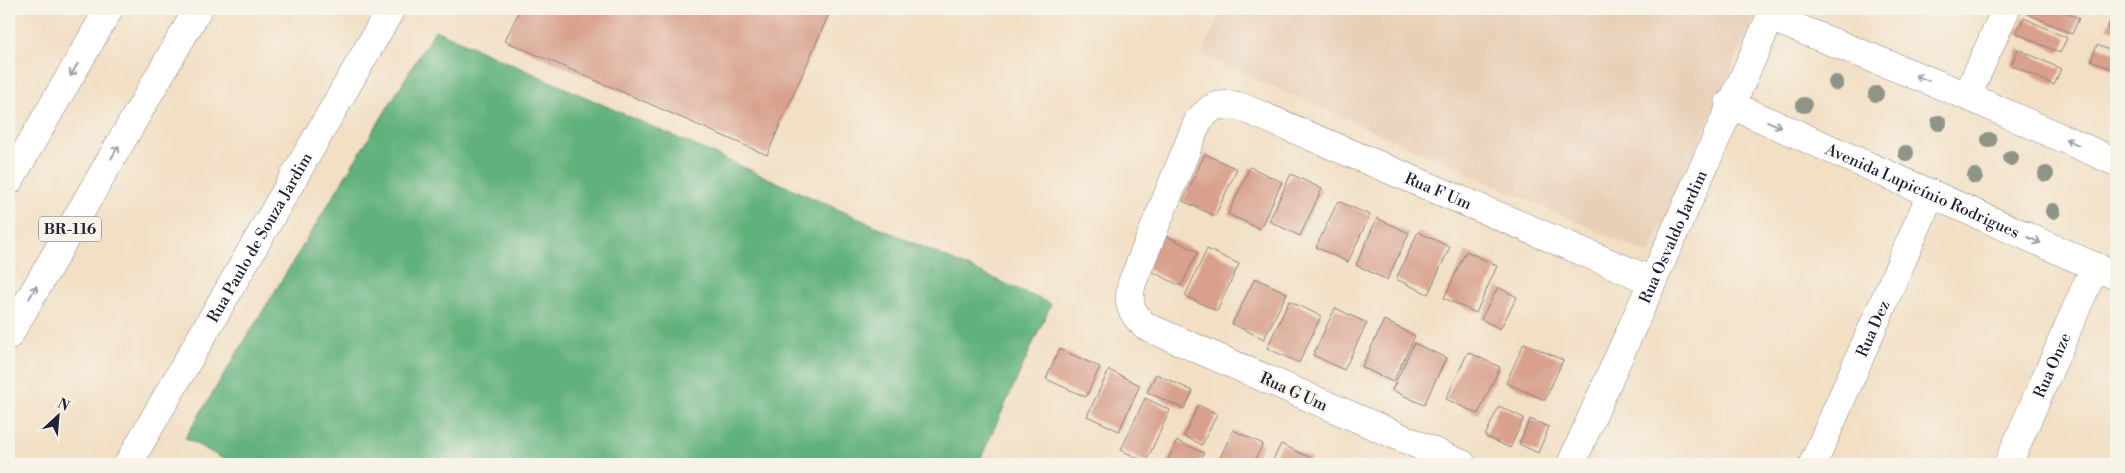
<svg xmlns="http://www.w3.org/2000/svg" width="2125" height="473" font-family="'Libre Bodoni',serif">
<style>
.built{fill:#e8cfb7}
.forest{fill:#61b17c;stroke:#426a5c}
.building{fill:#d8a08d}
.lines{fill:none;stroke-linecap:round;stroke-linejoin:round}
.minor-casing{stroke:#8a8080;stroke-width:29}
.highway-casing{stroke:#8a8080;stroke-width:29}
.minor{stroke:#fff;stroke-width:28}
.highway{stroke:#fff;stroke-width:28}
.tree{fill:#8e9487}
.oneway{stroke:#9c9ca7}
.labels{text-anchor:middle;stroke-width:4;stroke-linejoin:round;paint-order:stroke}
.shield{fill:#f7f3e8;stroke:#62616f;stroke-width:1}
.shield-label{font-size:15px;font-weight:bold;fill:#22223b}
.street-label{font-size:16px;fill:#22223b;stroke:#f7f3e8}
</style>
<rect width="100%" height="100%" fill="#f7f3e8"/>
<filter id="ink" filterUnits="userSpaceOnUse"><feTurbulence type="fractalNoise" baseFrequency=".02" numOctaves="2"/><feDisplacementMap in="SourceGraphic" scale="10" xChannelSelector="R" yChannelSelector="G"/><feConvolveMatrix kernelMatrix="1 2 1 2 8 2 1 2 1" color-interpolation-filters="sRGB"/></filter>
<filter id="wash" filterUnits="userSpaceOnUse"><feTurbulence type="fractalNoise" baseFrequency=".0096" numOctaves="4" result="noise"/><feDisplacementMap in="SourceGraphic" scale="20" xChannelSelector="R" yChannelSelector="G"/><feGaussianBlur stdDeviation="1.12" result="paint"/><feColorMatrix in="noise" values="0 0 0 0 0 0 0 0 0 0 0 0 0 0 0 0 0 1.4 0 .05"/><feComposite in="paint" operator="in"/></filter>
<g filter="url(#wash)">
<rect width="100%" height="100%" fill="#f2dfc4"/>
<path class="built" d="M1222,9H1758L1649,254L1202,55Z"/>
<path class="forest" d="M435,30L1051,304L978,464H233L185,438Z"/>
<g id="blocks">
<g class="building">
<path d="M520,9H831L767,155L505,41Z"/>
<path d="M2031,9H2058L2079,18L2072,34L2028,14Z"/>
<path d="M2064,9H2079L2076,14Z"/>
<path d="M2114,12L2116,13V32L2107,28Z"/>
<path d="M2024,18L2067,38L2060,53L2016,33Z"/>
<path d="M2097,45L2116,53V71L2091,60Z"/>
<path d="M2018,49L2061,69L2054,85L2011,65Z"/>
<path d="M1205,154L1237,169L1215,216L1183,201Z"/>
<path d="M1250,167L1282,182L1260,229L1228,214Z"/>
<path d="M1291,174L1322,189L1300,236L1269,221Z"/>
<path d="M1338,201L1370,215L1348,262L1316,247Z"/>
<path d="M1377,218L1409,233L1387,280L1356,265Z"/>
<path d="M1418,232L1450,247L1428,294L1396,279Z"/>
<path d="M1163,234L1198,252L1181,286L1145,268Z"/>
<path d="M1207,249L1239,264L1217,311L1185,296Z"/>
<path d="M1466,251L1497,266L1476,313L1444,298Z"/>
<path d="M1255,278L1287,293L1264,339L1232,324Z"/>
<path d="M1498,287L1517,297L1500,329L1481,319Z"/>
<path d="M1289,301L1321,316L1299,363L1267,348Z"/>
<path d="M1335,308L1367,323L1344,370L1313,355Z"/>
<path d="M1384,320L1415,336L1393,382L1362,367Z"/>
<path d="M1414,343L1446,358L1424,405L1392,390Z"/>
<path d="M1524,343L1563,360L1545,400L1506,383Z"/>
<path d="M1059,349L1100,367L1086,397L1046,379Z"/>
<path d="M1468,352L1500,367L1478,414L1446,399Z"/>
<path d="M1109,370L1140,385L1119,431L1087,416Z"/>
<path d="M1156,374L1193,391L1184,409L1147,392Z"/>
<path d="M1145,398L1170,410L1146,462L1121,450Z"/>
<path d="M1198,405L1217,414L1202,445L1184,436Z"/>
<path d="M1499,406L1524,418L1510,448L1485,436Z"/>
<path d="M1530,419L1549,427L1538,453L1519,444Z"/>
<path d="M1233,430L1263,444L1253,464H1217Z"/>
<path d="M1177,441L1204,453L1198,464H1166Z"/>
<path d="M1281,444L1311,458L1308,464H1271Z"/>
</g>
</g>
</g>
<g filter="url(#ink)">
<use href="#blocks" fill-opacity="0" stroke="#8a8080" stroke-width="1"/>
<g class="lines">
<g class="minor-casing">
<g id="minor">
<path d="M1770,17L1967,96L2116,162"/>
<path d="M1967,96L2006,9"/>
<path id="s1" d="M1729,104L2116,276"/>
<path id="s2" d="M128,464L391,9"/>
<path id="s3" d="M1462,464L1145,326C1130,311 1127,304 1132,283L1198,121C1212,105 1217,103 1239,106L1652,281"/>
<path id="s4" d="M1571,464L1774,9"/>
<path id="s5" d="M1813,464L1931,194"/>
<path id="s6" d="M2008,464L2095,266"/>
</g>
</g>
<g class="highway-casing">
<g id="highway">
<path d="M9,181L109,9"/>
<path d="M9,335L198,9"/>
</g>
</g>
<use href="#minor" class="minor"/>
<use href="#highway" class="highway"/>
</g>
<g class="tree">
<circle cx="1836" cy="83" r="8"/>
<circle cx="1876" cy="94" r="8"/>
<circle cx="1804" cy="105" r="8"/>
<circle cx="1939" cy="123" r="8"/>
<circle cx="1989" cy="140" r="8"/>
<circle cx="1906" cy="153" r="8"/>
<circle cx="2011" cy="158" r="8"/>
<circle cx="2046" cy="174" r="8"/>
<circle cx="1975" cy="176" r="8"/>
<circle cx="2053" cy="211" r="8"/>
</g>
<defs><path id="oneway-shaft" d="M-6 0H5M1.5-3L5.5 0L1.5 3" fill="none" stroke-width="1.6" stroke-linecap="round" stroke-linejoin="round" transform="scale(1.25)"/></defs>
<g class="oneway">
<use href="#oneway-shaft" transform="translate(74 70) rotate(120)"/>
<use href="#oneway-shaft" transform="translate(1922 78) rotate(-158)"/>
<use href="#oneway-shaft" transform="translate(1774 124) rotate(24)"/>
<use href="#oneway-shaft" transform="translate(2072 142) rotate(-156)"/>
<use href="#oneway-shaft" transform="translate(115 152) rotate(-60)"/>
<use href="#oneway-shaft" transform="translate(2034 240) rotate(24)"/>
<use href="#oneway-shaft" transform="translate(33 292) rotate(-60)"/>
</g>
</g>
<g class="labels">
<rect class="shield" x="39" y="216.5" width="62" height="25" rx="4"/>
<g class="shield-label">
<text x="70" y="234">BR-116</text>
</g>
<g class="street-label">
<text dy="6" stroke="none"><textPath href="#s1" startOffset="212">Avenida Lupicínio Rodrigues</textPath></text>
<text dy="6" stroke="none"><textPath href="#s3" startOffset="832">Rua F Um</textPath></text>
<text dy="6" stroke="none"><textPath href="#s2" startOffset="262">Rua Paulo de Souza Jardim</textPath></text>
<text dy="6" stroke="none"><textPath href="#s4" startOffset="249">Rua Osvaldo Jardim</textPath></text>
<text dy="6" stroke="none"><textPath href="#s5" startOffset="148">Rua Dez</textPath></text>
<text dy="6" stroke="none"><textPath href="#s6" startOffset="108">Rua Onze</textPath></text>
<text transform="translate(1294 391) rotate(24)" y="6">Rua G Um</text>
</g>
</g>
<rect width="2125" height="473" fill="none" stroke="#f7f3e8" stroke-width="30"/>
<g transform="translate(58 416) rotate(26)" stroke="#f7f3e8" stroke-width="4" paint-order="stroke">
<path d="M0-4L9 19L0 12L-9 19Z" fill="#22223b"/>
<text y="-8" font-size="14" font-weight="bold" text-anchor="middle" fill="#22223b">N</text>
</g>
</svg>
